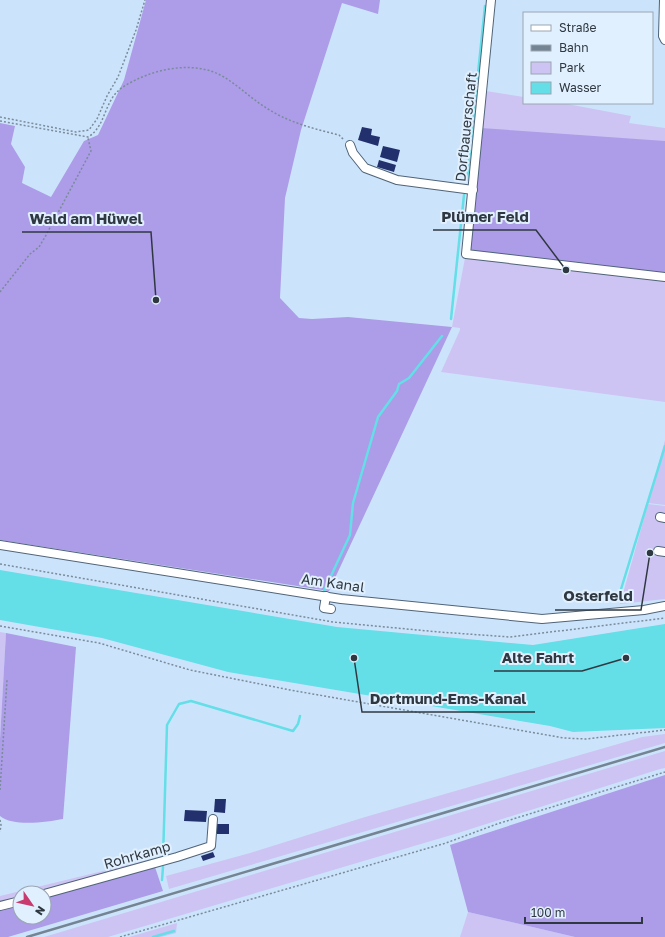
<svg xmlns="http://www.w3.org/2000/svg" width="665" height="937" font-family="'Golos Text',sans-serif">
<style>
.green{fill:#cdc4f3}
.forest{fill:#ad9ce8}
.water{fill:#64dee7}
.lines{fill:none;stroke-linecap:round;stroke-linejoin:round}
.stream{stroke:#64dee7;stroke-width:2.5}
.building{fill:#23306e}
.minor-casing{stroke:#4f6378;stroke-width:10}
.path{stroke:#7a8b9a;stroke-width:1.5;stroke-dasharray:2 2;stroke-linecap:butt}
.minor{stroke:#fff;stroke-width:8}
.rail{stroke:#758493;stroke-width:2.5}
.labels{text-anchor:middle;stroke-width:4;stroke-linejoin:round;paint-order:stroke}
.street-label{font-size:14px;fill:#2f3841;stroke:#e1f0fe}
.leader{fill:none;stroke:#2f3841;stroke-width:1.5}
.callout-dot{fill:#2f3841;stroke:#e1f0fe;stroke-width:1.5}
.callout-label{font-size:15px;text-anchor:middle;font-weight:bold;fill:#2f3841;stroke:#e1f0fe;stroke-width:4;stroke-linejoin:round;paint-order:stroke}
</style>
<rect width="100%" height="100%" fill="#cce4fb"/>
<g class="green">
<path d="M486,91L524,97V103H562L631,116L629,123L665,128V402L441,372L460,330V328L452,327L474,210Z"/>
<path d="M665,440V505L648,503Z"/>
<path d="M648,504L665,506V599L620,604Z"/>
<path d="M0,632L6,633L0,739Z"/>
<path d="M665,734V743L169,889L166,876L250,853L365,817L625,742L642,737Z"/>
<path d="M665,751V768L660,769L458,833L108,937H44Z"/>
<path d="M148,860L149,863L40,893H20V898L0,904V896Z"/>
<path d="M468,912L575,937H460Z"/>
<path d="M177,923L176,933L161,937H129Z"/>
</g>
<g class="forest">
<path d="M146,0H380L378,14L342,3L301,130L285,198L280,298L299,318L312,319L348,317L452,327L329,591L0,540V123L15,126L11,144L25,167L22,183L51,197L84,141L98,135L124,80Z"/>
<path d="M481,128L665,141V276L468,253Z"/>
<path d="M6,633L76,647L63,819C47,822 13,827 0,816V739Z"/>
<path d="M665,775V937H575L468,912L450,845Z"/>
<path d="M155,867L163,891L8,937H0V909L20,903V917H44V897Z"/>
</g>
<path class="water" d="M0,570L337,627L533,645L665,624V728L573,732L550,726L228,672L102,638L0,620Z"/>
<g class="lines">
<g class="stream">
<path d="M471,141L485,6"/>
<path d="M467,180L470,151"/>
<path d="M451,319L464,195"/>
<path d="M324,591L350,535L353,503L378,417L397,391L399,384L409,378L442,336"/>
<path d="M618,599L665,446"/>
<path d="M163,858L167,725L179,704L191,701L293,731L298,724L300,716"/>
<path d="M162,880L163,867"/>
<path d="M153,937L174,931"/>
</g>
</g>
<g class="building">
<path d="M362,127L372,129L371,135L380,137L378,146L358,140Z"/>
<path d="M383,146L400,150L397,162L380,157Z"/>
<path d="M379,160L396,165L394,172L377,167Z"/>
<path d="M215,799H226L225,813L214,812Z"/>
<path d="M185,810L207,811L206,822L184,821Z"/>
<rect x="217" y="824" width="12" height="10"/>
<path d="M213,852L215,857L203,861L201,856Z"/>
</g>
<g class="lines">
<g class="minor-casing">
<g id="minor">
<path d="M491,0L466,254L665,277"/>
<path d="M664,0L663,36L665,40"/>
<path d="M350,145L353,153L365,168L397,180L473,190"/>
<path d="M660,517L665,518"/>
<path d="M0,545L341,599L542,619L644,610L665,606"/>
<path d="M658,551L665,552"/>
<path d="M326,596L324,608L331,609"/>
<path d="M44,894L177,857L211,846L213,819"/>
<path d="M0,906L20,901"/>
</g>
</g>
<g class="path">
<path d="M0,117L76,132L89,130L97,119L107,96L118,77L136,30L145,0"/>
<path d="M0,121L88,137C107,126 103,100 123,87C151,69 194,59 224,77C240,87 253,100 268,109C290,123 315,129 339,135L344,140"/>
<path d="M0,292L30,254L39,247L45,237L91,151L88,138"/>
<path d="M0,564L333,622L439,632L510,637L665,618"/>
<path d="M0,626L99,643L190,670L290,690L564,738L586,739L665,730"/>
<path d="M0,790L7,680"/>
<path d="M0,820L1,825L0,832"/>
<path d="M120,937L446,843L497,824L665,772"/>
</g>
<use href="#minor" class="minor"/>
<path class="rail" d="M27,937L665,747"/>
</g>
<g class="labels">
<g class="street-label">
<text transform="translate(466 127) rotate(-84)" y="5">Dorfbauerschaft</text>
<text transform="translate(333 583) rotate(8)" y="5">Am Kanal</text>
<text transform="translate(137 855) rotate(-16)" y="5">Rohrkamp</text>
</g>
</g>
<path class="leader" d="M566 270L536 230H433M156 300L151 232H22M650 553L641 610H555M626 658L582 671H494M354 658L362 712H535"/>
<g class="callout-dot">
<circle cx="566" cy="270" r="4"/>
<circle cx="156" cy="300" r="4"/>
<circle cx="650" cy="553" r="4"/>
<circle cx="626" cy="658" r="4"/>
<circle cx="354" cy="658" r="4"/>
</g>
<g class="callout-label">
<text x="485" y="222">Plümer Feld</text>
<text x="86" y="224">Wald am Hüwel</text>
<text x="598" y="601">Osterfeld</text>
<text x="538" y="663">Alte Fahrt</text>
<text x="448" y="704">Dortmund-Ems-Kanal</text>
</g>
<rect x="523" y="12" width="130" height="92" fill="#e1f0fe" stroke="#9aa6b2"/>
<rect x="531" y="25" width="20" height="6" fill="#ffffff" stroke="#9aa6b2"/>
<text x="559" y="32" font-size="12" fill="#2f3841">Straße</text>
<rect x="531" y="45" width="20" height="6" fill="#758493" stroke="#9aa6b2"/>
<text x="559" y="52" font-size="12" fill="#2f3841">Bahn</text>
<rect x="531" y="62" width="20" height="12" fill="#cdc4f3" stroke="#9aa6b2"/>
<text x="559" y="72" font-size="12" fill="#2f3841">Park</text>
<rect x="531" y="82" width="20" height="12" fill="#64dee7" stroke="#9aa6b2"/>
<text x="559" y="92" font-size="12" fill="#2f3841">Wasser</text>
<g transform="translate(32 905) rotate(124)"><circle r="19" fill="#e1f0fe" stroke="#9aa6b2"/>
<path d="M0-3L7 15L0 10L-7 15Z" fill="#c73b6f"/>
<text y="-6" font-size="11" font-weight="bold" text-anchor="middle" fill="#2f3841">N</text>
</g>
<path d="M525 917v6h117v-6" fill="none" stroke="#2f3841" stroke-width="2"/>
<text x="531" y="917" font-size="12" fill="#2f3841" stroke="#e1f0fe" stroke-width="3" paint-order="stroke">100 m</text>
</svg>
